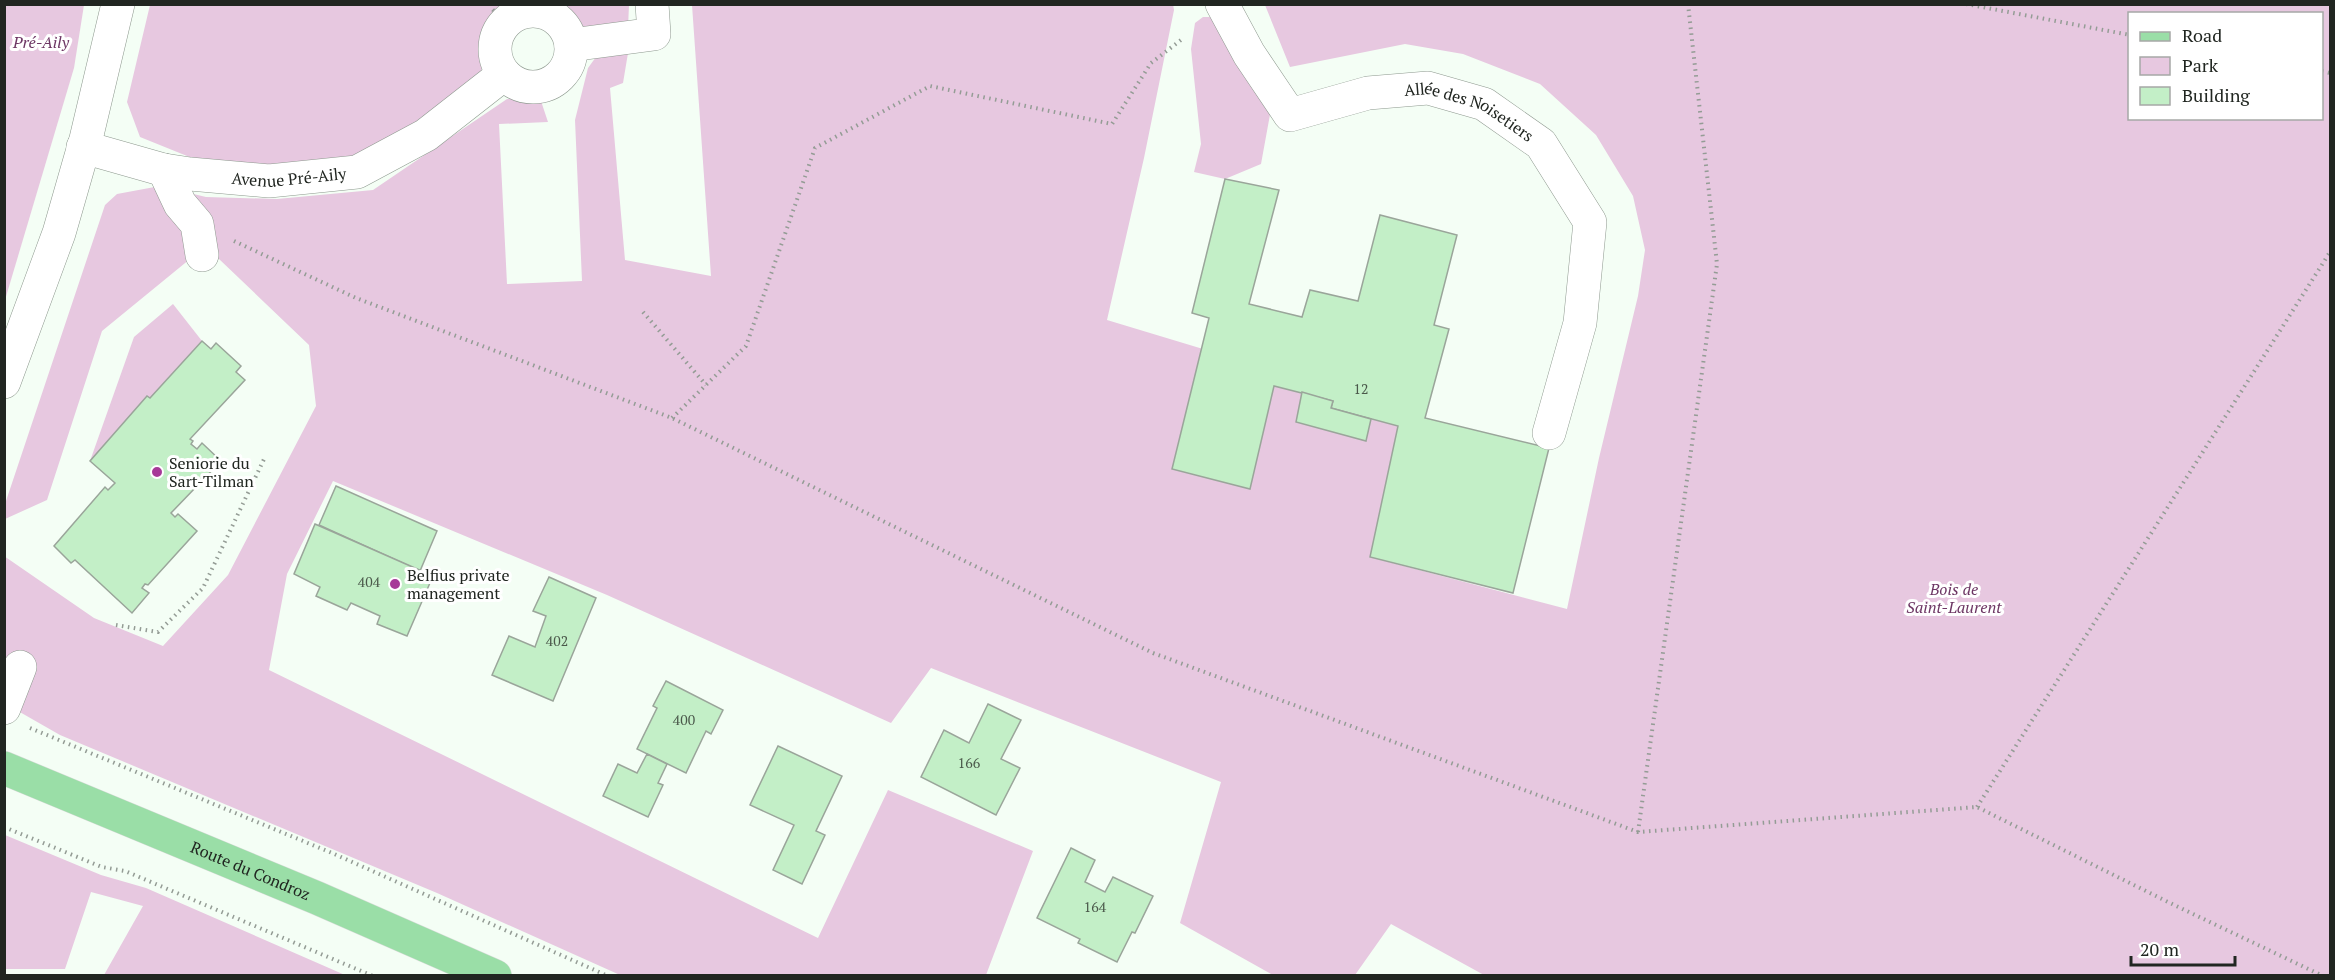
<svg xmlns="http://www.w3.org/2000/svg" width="2335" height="980" font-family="'PT Serif',serif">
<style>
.green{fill:#e7c8e0;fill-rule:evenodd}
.building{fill:#c3efc7;stroke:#9aa59a;stroke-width:1.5}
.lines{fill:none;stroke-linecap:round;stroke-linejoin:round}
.minor-casing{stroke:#8e998f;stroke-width:34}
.major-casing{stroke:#dbdcdb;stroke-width:34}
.path{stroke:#949c95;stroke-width:4;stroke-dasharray:1.5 4.5;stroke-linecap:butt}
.minor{stroke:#fff;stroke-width:33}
.major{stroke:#9adea7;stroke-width:33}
.poi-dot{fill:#a73998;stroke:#fff;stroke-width:2}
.labels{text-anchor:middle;stroke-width:6;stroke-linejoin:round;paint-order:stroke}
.number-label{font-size:14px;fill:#4a584a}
.park-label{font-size:16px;font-style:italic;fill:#6d3664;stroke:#fff}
.street-label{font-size:16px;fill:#212621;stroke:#fff}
.poi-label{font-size:16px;fill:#212621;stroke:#fff;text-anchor:start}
</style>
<rect width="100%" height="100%" fill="#f4fef5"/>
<g class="green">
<path d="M5,4L84,5L74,68L5,300Z"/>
<path d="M1173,4L1174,10L1144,158L1107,320L1203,349L1172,469L1250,489L1274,386L1302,392L1296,422L1365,440L1371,419L1398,426L1370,557L1567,609L1599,458L1638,296L1645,250L1633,196L1596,135L1540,84L1463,54L1405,44L1290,67L1265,5H2330V975H1484L1391,924L1355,975H1273L1180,923L1221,782L931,668L891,723L607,595L333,481L287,574L269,670L818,938L888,790L1033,851L986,975H620L437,893L60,735L18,711L5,700L4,556L94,618L163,646L228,575L316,406L309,345L219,259H190L102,331L47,500L5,519V504L105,205L117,194L160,186L206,197L277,199L373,190L507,99L540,98L548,122L499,124L507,284L582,281L575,120L588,68L601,50L628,53L623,83L610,88L625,260L711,276L692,5ZM2130,14H2322V118H2130Z"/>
<path d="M150,5H507L489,25L481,73L416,127L350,160L259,166L192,158L140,137L127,102Z"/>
<path d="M556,5H629L628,28L581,35L567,9Z"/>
<path d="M1203,17H1214L1271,109L1261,164L1225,179L1194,172L1201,144L1191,49L1195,23Z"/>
<path d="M173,304L202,341L150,398L147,397L90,461L134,337Z"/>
<path d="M5,835L101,875L146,888L345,975H104L143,906L91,892L65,969H5Z"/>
</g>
<g class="building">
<path d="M1225,179L1279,190L1249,304L1302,317L1310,290L1358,301L1380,215L1457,235L1434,325L1449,329L1425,418L1549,448L1513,593L1370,557L1398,426L1331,408L1333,401L1274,386L1250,489L1172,469L1209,318L1192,313Z"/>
<path d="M202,341L211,349L216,343L241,366L236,372L245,380L190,439L193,441L191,444L197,449L202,443L221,461L171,513L175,517L178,514L197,531L148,585L145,584L142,588L149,593L132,613L75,560L71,563L54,546L105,487L108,490L115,483L90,461L147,396L150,398Z"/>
<path d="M1302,392L1333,401L1331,408L1371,419L1366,441L1296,422Z"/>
<path d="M336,486L437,531L420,571L319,525Z"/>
<path d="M315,524L433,576L407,636L377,624L380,616L351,603L347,610L316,596L320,587L294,574Z"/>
<path d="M549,577L596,598L553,701L492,675L509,636L535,647L546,616L533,611Z"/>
<path d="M666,681L723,710L711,734L706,731L686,773L637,749L657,708L653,706Z"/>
<path d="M988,704L1021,720L1001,759L1020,768L996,815L921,777L944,730L969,743Z"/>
<path d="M778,746L842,776L816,831L825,835L802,884L773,870L794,825L750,805Z"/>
<path d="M647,754L667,764L658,783L663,785L648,817L603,796L618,764L637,773Z"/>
<path d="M1071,848L1095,860L1085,882L1105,892L1113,877L1153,896L1135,933L1132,932L1117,962L1078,943L1080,939L1037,918Z"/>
</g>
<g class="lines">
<g class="minor-casing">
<g id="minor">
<path id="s1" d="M1222,4L1249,54L1290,115L1368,93L1428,88L1484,104L1541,144L1590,222L1580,323L1549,433"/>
<circle cx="533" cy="49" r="38"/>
<path d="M571,45L654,34L652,4"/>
<path id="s2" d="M83,147L164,170L190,174L269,181L357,172L426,135L504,74"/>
<path d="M164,170L180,204L197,224L202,255"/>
<path d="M4,382L59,233L86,139L118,4"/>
<path d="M4,708L20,667"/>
</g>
</g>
<g class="major-casing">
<g id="major">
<path id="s3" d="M4,768L317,898L495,976"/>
</g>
</g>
<g class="path">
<path d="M491,4L492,9L505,22"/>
<path d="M1966,4L2130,35"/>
<path d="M2322,71L2330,73"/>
<path d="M234,241L356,298L672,418L1153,653L1638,832L1977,807L2170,903L2323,976"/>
<path d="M643,312L706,385"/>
<path d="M672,418L746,346L815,148L930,86L1112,124L1151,63L1181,40"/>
<path d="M116,625L158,632L203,588L265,457"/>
<path d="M30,728L332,853L608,976"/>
<path d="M1977,807L2330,252"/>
<path d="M4,827L102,867L125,871L373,976"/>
<path d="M1638,832L1717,264L1688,4"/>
</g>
<use href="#minor" class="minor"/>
<use href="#major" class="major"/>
</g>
<g class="poi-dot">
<circle cx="157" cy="472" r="6"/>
<circle cx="395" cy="584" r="6"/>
</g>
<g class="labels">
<g class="number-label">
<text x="1361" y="394">12</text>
<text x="369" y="587">404</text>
<text x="557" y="646">402</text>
<text x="684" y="725">400</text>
<text x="969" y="768">166</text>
<text x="1095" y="912">164</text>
</g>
<g class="park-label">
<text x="41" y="48">Pré-Aily</text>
<text x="1954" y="595">Bois de<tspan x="1954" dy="18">Saint-Laurent</tspan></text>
</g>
<g class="street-label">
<text dy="6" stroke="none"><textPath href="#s1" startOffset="318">Allée des Noisetiers</textPath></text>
<text dy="6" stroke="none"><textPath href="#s2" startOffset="210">Avenue Pré-Aily</textPath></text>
<text dy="6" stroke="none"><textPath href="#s3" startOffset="267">Route du Condroz</textPath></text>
</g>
<g class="poi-label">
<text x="169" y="469">Seniorie du<tspan x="169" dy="18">Sart-Tilman</tspan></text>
<text x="407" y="581">Belfius private<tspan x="407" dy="18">management</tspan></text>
</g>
</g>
<rect width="2335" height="980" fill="none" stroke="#212621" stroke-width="12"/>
<rect x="2128" y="12" width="195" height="108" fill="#ffffff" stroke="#a6a8a6" stroke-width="1.5"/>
<rect x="2140" y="32" width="30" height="9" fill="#9adea7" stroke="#a6a8a6" stroke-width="1.5"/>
<text x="2182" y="42" font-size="18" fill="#212621">Road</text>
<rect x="2140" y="57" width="30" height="18" fill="#e7c8e0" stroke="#a6a8a6" stroke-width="1.5"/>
<text x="2182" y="72" font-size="18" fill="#212621">Park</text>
<rect x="2140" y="87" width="30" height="18" fill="#c3efc7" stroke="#a6a8a6" stroke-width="1.5"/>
<text x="2182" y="102" font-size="18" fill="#212621">Building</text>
<path d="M2131 956v9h104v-9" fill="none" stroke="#212621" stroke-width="3"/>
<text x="2140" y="956" font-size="18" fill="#212621" stroke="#ffffff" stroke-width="4.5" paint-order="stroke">20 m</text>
</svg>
